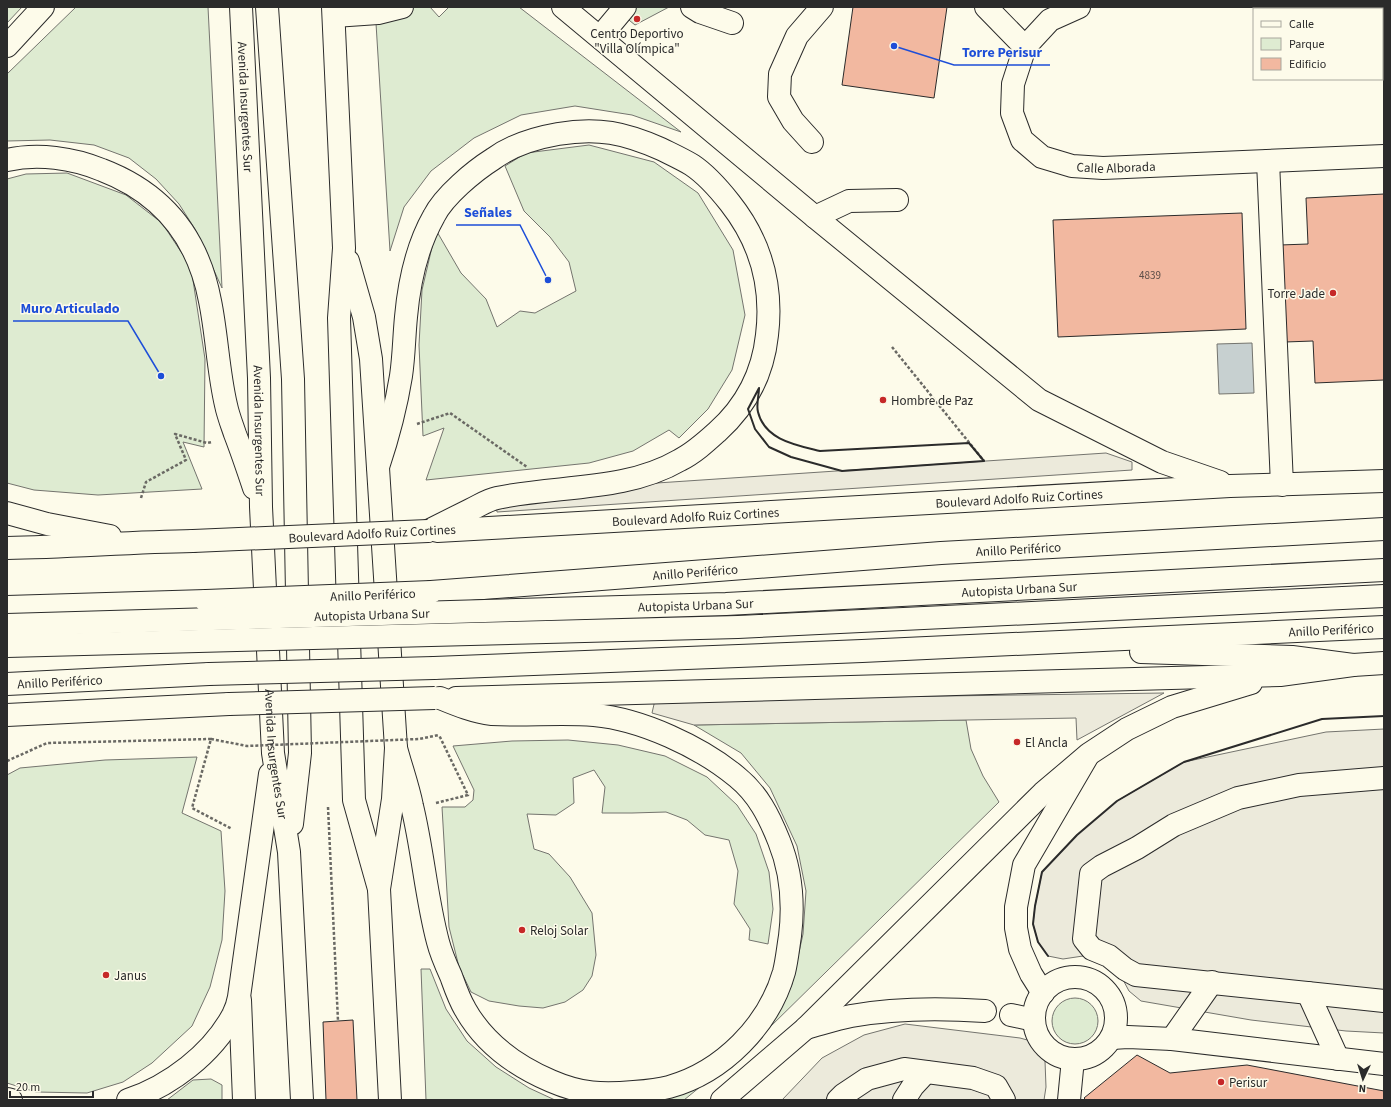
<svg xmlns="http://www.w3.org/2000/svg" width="1391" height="1107" font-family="'Source Sans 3',sans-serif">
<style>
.green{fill:#deebd1;stroke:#74746e}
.parking{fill:#eceadb;stroke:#74746e}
.water{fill:#c7d0d0;stroke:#74746e}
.building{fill:#f2b8a0;stroke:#2b2b2b}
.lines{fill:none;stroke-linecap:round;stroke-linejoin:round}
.minor-casing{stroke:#2b2b2b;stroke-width:24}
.major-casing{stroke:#2b2b2b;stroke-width:24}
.highway-casing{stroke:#2b2b2b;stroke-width:24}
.path{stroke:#6a6964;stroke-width:2.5;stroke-dasharray:3 2;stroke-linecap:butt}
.minor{stroke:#fdfbea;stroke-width:22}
.major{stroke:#fdfbea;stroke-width:22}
.highway{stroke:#fdfbea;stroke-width:22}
.major-bridge-casing{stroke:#2b2b2b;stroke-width:24;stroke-linecap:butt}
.highway-bridge-casing{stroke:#2b2b2b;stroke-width:24;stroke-linecap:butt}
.path-bridge{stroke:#6a6964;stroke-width:2.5;stroke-dasharray:3 2;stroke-linecap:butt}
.major-bridge{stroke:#fdfbea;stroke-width:22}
.highway-bridge{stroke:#fdfbea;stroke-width:22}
.wall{stroke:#2b2b2b;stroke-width:2}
.poi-dot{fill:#c62828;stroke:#fdfbea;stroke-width:1.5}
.labels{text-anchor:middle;stroke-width:3;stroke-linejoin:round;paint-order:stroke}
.number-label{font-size:11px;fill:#5d4e48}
.poi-label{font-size:13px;fill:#2b2b2b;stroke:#fdfbea;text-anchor:start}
.street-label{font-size:13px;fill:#2b2b2b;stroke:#fdfbea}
.leader{fill:none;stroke:#1d4ed8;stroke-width:1.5}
.callout-dot{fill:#1d4ed8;stroke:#fdfbea;stroke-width:1.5}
.callout-label{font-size:14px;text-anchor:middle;font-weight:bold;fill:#1d4ed8;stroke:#fdfbea;stroke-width:3;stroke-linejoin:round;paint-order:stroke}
</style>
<rect width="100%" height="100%" fill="#fdfbea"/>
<g class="green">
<path d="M7,7H22L7,23Z"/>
<path d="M76,7H208L222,288L195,229L179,204L156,179L129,158L94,145L50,140L7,141V74Z"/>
<path d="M375,7H430L439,17L449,7H519L681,132L632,115L575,106L521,115L474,138L431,171L404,207L390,251Z"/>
<path d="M613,7H669L635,25Z"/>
<path d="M589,145L654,162L698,193L733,250L745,315L732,370L708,409L679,438L669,430L633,451L589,463L426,480L444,428L423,436L419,345L422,290L436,230L461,273L486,299L497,327L520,311L535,313L576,291L569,262L550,237L524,211L505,166L526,153Z"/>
<path d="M67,173L126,195L162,223L191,267L205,359L204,447L183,442L202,489L98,495L34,490L7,483V179L26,174Z"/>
<path d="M966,720L971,749L983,776L999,802L768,1029L792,984L803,934L806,891L797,846L770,788L741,753L694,725Z"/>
<path d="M568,740L618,745L665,756L707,777L737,805L756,834L769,872L773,909L768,944L749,940L750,929L734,904L738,871L729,840L705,835L687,820L666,812L632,813H602L605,787L594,770L573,778L574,803L556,815L527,814L534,849L549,854L570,877L592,913L596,955L592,976L583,990L565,1002L543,1008L519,1006L489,1001L471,992L459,967L449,927L442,807H465L473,800L474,790L453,746L512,741Z"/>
<path d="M197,757L182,813L221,831L225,891L222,940L210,987L192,1026L152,1063L123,1082L87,1093L36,1092L7,1083V775L20,768L105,760Z"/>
<path d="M421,969H430L446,1009L467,1041L496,1067L529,1088L555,1100H426Z"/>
<circle cx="1075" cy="1021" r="23"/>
<path d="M722,1069L684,1100H650Z"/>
<path d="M211,1079L222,1085V1100H167L193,1080Z"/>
</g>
<g class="parking">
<path d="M1106,453L1132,462V470L497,512L496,504L612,486Z"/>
<path d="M1164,693L1077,740L1076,718L694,725L652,713L655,700Z"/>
<path d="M1384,729V1033L1346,1031L1251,1020L1141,1001L1129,991L1121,976L1105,962L1083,956L1063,959L1048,956L1038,942L1033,924L1035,906L1042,872L1077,835L1117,801L1184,762L1326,732Z"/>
<path d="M905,1024L1020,1038L1038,1043L1045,1061L1046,1087L1044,1100H782L822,1058L864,1035Z"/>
</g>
<path class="water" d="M1252,343L1254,393L1219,394L1217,344Z"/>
<g class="building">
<path d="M853,7H947L934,98L842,85Z"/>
<path d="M1384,194V380L1315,383L1313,341L1285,342L1280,245L1308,244L1306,198Z"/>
<path d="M1242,213L1246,329L1058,337L1053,220Z"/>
<path d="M353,1020L357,1100H326L323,1022Z"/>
<path d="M1137,1055L1170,1073L1247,1065L1384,1091V1100H1086L1084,1098Z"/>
</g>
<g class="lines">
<g class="minor-casing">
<g id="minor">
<path d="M692,7L700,12L732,23"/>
<path d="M986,7L1025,47"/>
<path id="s1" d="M1079,7L1050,20L1025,47L1013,84L1012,113L1022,140L1042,157L1072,166L1103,168L1384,156"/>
<path d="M334,16L378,13L402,7"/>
<path d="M600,37L625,7"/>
<path d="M812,142L793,121L779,97L780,74L797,36L822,7"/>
<path d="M1268,161L1282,485"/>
<path d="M815,217L849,201L897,200"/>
<path d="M1384,778L1299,785L1238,798L1174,825L1137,848L1102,866L1091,874L1084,939L1092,949L1109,956L1125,969L1136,975L1384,1001"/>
<circle cx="1075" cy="1018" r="41"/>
<path d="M1043,993L1031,974L1020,949L1016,928V907L1024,865L1087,757"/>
<path d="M1308,993L1338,1059"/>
<path d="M1011,1015L1034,1020"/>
<path d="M806,1028C821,1024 836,1019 851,1016C895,1008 940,1008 985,1011"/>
<path d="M1112,1038L1128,1037L1172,1039L1384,1064"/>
<path d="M1172,1039L1212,982"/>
<path d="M838,1100L843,1095L867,1079L904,1069L973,1078L996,1086L1004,1100"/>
<path d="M904,1100L913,1086L926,1072"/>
<path d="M1069,1100L1073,1059"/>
</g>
</g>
<g class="major-casing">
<g id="major">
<path id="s2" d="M241,7L259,378L261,507L273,753L289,852L302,1100"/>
<path d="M267,7L293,379L300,753L292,824"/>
<path d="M333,7L344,248L339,318L354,800L379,889"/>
<path d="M563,7L815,217L1039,400L1162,462L1220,482"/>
<path d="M7,46L43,7"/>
<path d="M7,160C38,153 73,158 102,170C162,193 198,237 210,301C217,335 218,371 226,405C228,415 232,425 235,434C242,452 248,470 254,488"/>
<path d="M348,261L364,317L371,359L396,748L393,799L379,889L390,1100"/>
<path d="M378,467C388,437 396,407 401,376C404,356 404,337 406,317C409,283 417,246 434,216C444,196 474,171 493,159C512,145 535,138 558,134C598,127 625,133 661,149C671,154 682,159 692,165C707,175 719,189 730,203C760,241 773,286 767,335C763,373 746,406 717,432C706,442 694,453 680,460C625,492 557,485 497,498C487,500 479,506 470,510C456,517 442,524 428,531"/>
<path d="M7,513L47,524L110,536"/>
<path id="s3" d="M437,531L1230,486L1384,481"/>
<path d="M7,548C69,547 131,542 193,541"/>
<path d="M456,698L1280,675L1353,665L1384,663"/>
<path d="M7,715L229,704"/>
<path d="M396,748C401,767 408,786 412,806C423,851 426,897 438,942C441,954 446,965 451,976C455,987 459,999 465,1009C484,1043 516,1066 551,1081C581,1094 602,1095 634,1092C646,1091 658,1090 669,1087C723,1072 769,1025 784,972C787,960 788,948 790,936C794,903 792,873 779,841C769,816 758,794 737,777C701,747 641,719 594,715C560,712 526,716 492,714C474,712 457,705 440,698"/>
<path d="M240,1000L244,1100"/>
<path d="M7,1099L11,1100"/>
<path d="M128,1100C170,1086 212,1054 233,1015C236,1009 238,1003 239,997L270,774"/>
<path d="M722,1100L806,1028L1043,793L1089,754L1127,729L1172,707L1251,683"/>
</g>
</g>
<g class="highway-casing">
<g id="highway">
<path id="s4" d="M431,592L941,553L1384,529"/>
<path d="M7,607L206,601"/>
<path d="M1141,652L1292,657L1353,665"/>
<path id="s5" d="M434,668L862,651L1384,627"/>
<path id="s6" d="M7,684L209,674"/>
</g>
</g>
<g class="path">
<path d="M892,347L984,461"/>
<path d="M417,424L450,413L527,467"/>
<path d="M141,498L146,482L186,460L175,434L207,443L212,442"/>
<path d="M7,761L47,743L211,739L192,808L232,829"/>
<path d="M436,803L468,795L439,735"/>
<path d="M328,807L338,1021"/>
</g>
<use href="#minor" class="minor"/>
<use href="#major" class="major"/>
<use href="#highway" class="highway"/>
<g class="major-bridge-casing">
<g id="major-bridge">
<path d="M193,541L428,531"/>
<path d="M229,704L435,698"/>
</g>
</g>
<g class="highway-bridge-casing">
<g id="highway-bridge">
<path id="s7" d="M206,601L431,592"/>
<path id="s8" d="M7,625L726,604L1384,570"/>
<path d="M7,646L738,627L1384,596"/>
<path d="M209,674L434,668"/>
</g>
</g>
<path class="path-bridge" d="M211,739L247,746L419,739L439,735"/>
<use href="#major-bridge" class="major-bridge"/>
<use href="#highway-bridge" class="highway-bridge"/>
<g class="wall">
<path d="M759,388C759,395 756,405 758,412C765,440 796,445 820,451L969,443L984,461L842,471L791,457L769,447L755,429L748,409Z"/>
<path d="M1048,956L1038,942L1033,924L1035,906L1042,872L1077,835L1117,801L1184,762L1322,719L1384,716"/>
</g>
</g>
<g class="poi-dot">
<circle cx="637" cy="19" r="4"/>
<circle cx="1333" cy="293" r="4"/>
<circle cx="883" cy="400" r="4"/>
<circle cx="1017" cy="742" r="4"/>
<circle cx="522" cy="930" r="4"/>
<circle cx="106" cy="975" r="4"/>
<circle cx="1221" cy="1082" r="4"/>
</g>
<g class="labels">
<g class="number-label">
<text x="1150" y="279">4839</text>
</g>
<g class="poi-label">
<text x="637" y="38" text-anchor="middle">Centro Deportivo<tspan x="637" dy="15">"Villa Olímpica"</tspan></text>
<text x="1325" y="298" text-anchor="end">Torre Jade</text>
<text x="891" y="405">Hombre de Paz</text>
<text x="1025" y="747">El Ancla</text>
<text x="530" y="935">Reloj Solar</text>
<text x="114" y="980">Janus</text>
<text x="1229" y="1087">Perisur</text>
</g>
<g class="street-label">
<text dy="5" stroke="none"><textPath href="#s2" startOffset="100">Avenida Insurgentes Sur</textPath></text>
<text dy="5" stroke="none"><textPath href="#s1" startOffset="267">Calle Alborada</textPath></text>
<text dy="5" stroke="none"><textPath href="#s2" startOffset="424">Avenida Insurgentes Sur</textPath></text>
<text dy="5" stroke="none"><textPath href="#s3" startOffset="583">Boulevard Adolfo Ruiz Cortines</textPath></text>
<text dy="5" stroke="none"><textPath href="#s3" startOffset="259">Boulevard Adolfo Ruiz Cortines</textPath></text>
<text transform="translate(372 533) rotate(-3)" y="5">Boulevard Adolfo Ruiz Cortines</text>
<text dy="5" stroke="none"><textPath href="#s4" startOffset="589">Anillo Periférico</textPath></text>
<text dy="5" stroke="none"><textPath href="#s4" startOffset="265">Anillo Periférico</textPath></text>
<text dy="5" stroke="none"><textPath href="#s8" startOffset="1013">Autopista Urbana Sur</textPath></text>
<text dy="5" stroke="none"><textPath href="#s7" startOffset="167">Anillo Periférico</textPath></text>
<text dy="5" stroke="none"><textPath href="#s8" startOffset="689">Autopista Urbana Sur</textPath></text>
<text dy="5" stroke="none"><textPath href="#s8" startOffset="365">Autopista Urbana Sur</textPath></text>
<text dy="5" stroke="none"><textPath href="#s5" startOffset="898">Anillo Periférico</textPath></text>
<text dy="5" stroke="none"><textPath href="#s6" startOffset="53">Anillo Periférico</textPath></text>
<text dy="5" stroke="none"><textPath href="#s2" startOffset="748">Avenida Insurgentes Sur</textPath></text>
</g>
</g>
<path class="leader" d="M894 46L954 65H1050M548 280L520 225H456M161 376L128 321H13"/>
<g class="callout-dot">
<circle cx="894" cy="46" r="4"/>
<circle cx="548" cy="280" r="4"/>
<circle cx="161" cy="376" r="4"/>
</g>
<g class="callout-label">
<text x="1002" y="57">Torre Perisur</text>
<text x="488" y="217">Señales</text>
<text x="70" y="313">Muro Articulado</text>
</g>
<rect width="1391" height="1107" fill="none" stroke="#2b2b2b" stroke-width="16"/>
<rect x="1253" y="8" width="130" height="72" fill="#fdfbea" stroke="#a9a89e"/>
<rect x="1261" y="21" width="20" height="6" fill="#fdfbea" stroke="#a9a89e"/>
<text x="1289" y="28" font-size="12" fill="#2b2b2b">Calle</text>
<rect x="1261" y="38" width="20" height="12" fill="#deebd1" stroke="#a9a89e"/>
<text x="1289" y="48" font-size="12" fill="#2b2b2b">Parque</text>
<rect x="1261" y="58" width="20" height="12" fill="#f2b8a0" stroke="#a9a89e"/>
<text x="1289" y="68" font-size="12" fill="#2b2b2b">Edificio</text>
<g transform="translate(1363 1079) rotate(184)" stroke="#fdfbea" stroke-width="3" paint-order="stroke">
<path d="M0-3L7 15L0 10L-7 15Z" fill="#2b2b2b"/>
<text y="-6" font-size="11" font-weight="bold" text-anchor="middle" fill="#2b2b2b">N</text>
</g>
<path d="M10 1091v6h83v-6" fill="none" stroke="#2b2b2b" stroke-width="2"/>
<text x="16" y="1091" font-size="12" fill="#2b2b2b" stroke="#fdfbea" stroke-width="3" paint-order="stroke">20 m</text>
</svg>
